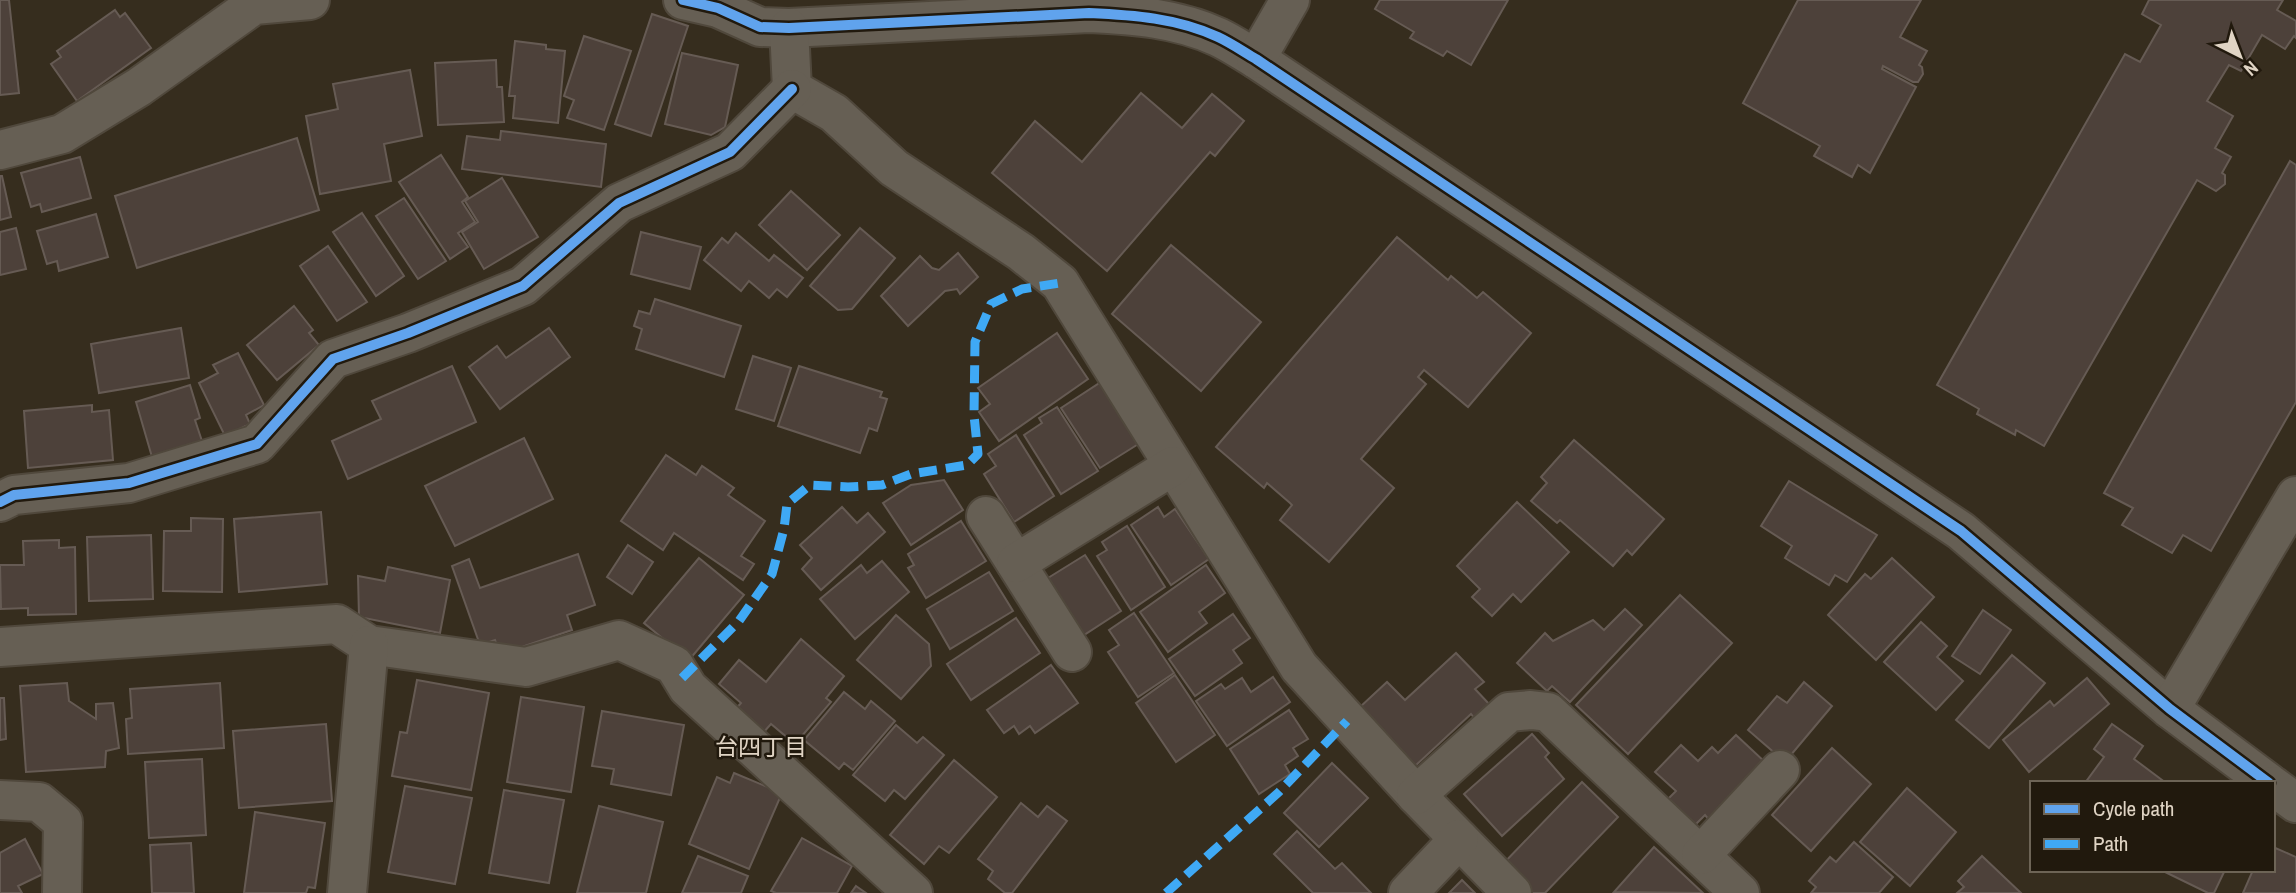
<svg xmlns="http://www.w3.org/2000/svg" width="2296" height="893" font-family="'Archivo Narrow','Noto Sans JP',sans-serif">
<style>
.building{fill:#4d413a;stroke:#665b54;stroke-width:2}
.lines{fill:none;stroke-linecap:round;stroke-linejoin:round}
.minor-casing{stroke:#50483c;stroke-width:42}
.minor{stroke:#665f54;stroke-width:38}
.quiet{stroke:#3fa9f5;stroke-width:9;stroke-dasharray:18 9;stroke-linecap:butt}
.cycleway-casing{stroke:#21190d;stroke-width:15}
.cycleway{stroke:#60a3ed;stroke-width:10}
.labels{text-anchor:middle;stroke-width:5;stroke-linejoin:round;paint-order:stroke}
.neighbourhood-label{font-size:23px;fill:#e0d4c4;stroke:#21190d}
</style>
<rect width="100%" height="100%" fill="#362d1e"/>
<g class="building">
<path d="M0,0H9L19,93L0,95Z"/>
<path d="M1380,0H1508L1471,65L1447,51L1443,56L1410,38L1414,32L1375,9Z"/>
<path d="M1798,0H1921L1900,37L1927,51L1919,65L1922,67L1923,74L1918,82H1913L1883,66L1882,69L1916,87L1870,173L1858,165L1852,177L1814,156L1820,146L1743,103Z"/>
<path d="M2149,0H2283L2277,10L2296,21V38L2294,36L2285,49L2262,35L2241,71L2229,65L2207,101L2233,116L2215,148L2231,157L2222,173L2225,175V184L2216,191L2197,180L2044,446L2016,430L2015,435L1977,414L1979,409L1937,385L2125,54L2140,62L2161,25L2142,14Z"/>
<path d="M115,10L120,17L125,13L151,48L77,101L51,64L61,57L57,51Z"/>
<path d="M652,14L688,26L651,136L615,124Z"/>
<path d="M584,36L631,51L604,130L567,118L574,100L564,96Z"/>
<path d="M515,41L546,45V49L565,51L558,123L513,118L515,96H509Z"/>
<path d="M682,53L738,65L725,127L711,135L665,124Z"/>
<path d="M496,60L497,87H502L504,122L438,125L435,63Z"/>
<path d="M410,70L422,136L384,144L391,181L320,194L306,116L338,109L333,84Z"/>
<path d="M1141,93L1182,128L1212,94L1244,121L1215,156L1210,152L1107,271L992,173L1035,121L1082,162Z"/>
<path d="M501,131L606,144L601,187L462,169L467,136L500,140Z"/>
<path d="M297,138L319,210L137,268L115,196Z"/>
<path d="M441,155L468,197L462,202L475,222L458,233L468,247L450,259L399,182Z"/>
<path d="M80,157L91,198L42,212L40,204L31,207L21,173Z"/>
<path d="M2290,161L2296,165V402L2211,551L2183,535L2172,553L2122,525L2133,508L2104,493Z"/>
<path d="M0,176H2L11,217L0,220Z"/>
<path d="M502,178L538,237L484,269L462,232L478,222L465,201Z"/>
<path d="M791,191L840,235L807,270L759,225Z"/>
<path d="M404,198L446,261L418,279L376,216Z"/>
<path d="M362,213L404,276L376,296L333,232Z"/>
<path d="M96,214L108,257L59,271L57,261L47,264L37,231Z"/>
<path d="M16,228L26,269L0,275V232Z"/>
<path d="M860,228L895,258L852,309L838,310L810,286Z"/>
<path d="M641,232L701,247L690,289L631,274Z"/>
<path d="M736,233L769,261L774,255L803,278L787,297L777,289L769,298L749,281L741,291L704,260L722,238L728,243Z"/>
<path d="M1397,237L1448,280L1451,276L1477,298L1483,292L1531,333L1468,407L1424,370L1418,377L1426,384L1361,459L1394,488L1329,562L1280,520L1292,505L1290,503L1267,483L1264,488L1216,447Z"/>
<path d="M1171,245L1261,322L1201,391L1112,314Z"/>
<path d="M328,246L367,302L337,321L300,266Z"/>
<path d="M958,253L978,277L960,294L957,289L945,291L908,326L881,296L920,256L932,268L939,270Z"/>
<path d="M655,299L741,326L724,377L636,349L642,329L634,326L639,311L650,314Z"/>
<path d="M294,306L313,330L309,333L319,345L277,380L247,345Z"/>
<path d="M181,328L189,378L99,393L91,344Z"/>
<path d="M549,328L570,357L500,409L469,367L497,346L506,358Z"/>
<path d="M1057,333L1088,379L999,441L979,412L990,404L978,388Z"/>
<path d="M238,353L264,405L246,415L250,424L225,436L199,383L218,373L213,365Z"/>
<path d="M753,356L791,368L774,421L736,409Z"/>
<path d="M452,366L476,422L348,479L332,441L381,419L372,401Z"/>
<path d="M799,366L882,392L880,397L887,399L877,431L869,428L860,453L778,426Z"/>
<path d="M1101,382L1140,443L1100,468L1061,408Z"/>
<path d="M190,385L200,418L195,420L202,441L152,457L136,402Z"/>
<path d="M92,405V412L109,410L113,460L28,468L24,411Z"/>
<path d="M1057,407L1098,471L1061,494L1024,435L1042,423L1039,418Z"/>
<path d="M1016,435L1054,496L1014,522L984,474L996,466L988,454Z"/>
<path d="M524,438L553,499L455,546L425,486Z"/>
<path d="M1574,440L1664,519L1632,555L1627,550L1613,566L1560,520L1557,523L1531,501L1547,483L1541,477Z"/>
<path d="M666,455L696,475L702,466L734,488L728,495L765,521L741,556L754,564L743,580L674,533L663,550L621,521Z"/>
<path d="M944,480L963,510L911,545L883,503L911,485Z"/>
<path d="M1789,481L1877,535L1847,582L1835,575L1829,585L1785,558L1792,546L1761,526Z"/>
<path d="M1517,502L1569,552L1521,602L1513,594L1492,616L1472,597L1480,589L1457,566Z"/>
<path d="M842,507L857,523L868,513L885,532L821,590L802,569L812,558L800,545Z"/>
<path d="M1158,507L1164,517L1175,509L1209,559L1171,585L1131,525Z"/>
<path d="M321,512L327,584L239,592L234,519Z"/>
<path d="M191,518L223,519L222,592L163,591L164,531H191Z"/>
<path d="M961,521L986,561L926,598L908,568L914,565L908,554Z"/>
<path d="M1127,526L1165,587L1131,610L1097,556L1107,550L1102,542Z"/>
<path d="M151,535L153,599L89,601L87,537Z"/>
<path d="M59,540V548L75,547L76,614L28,615V608L1,609L0,565H24L23,541Z"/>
<path d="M628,545L653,562L632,594L607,577Z"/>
<path d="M578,554L595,605L567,615L572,630L507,652L498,648L495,640L480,645L452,566L469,559L480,588Z"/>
<path d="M1085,555L1121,611L1084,635L1048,578Z"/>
<path d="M699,558L744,595L689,660L644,623Z"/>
<path d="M1892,558L1934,597L1876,660L1828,615L1865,574L1871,579Z"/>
<path d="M882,561L909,592L855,639L820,599L861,565L867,573Z"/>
<path d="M1206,565L1225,593L1199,612L1207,623L1168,652L1140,612Z"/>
<path d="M388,567L450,580L440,633L359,617L358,576L385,581Z"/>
<path d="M989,572L1013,611L950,649L927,609Z"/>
<path d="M1680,595L1732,643L1628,754L1576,705Z"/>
<path d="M1625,609L1642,625L1570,702L1552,686L1547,691L1517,663L1545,633L1553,641L1593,620L1604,630Z"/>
<path d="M1983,610L2011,630L1980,674L1952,656Z"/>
<path d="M1134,613L1174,673L1138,697L1108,652L1119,645L1109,630Z"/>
<path d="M1233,614L1250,638L1233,650L1242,663L1195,696L1169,659Z"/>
<path d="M896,615L929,644L931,666L901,699L857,660Z"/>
<path d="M1016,618L1040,653L971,700L947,664Z"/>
<path d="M1921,622L1947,646L1937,657L1963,681L1936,710L1884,662Z"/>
<path d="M801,639L844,676L826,698L831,702L795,744L771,724L762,734L734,711L741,703L719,684L739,660L766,682Z"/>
<path d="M1456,653L1484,682L1475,689L1490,705L1475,719L1471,714L1414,767L1360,707L1387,682L1405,700Z"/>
<path d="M2012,655L2045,683L1989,748L1956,720Z"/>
<path d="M1051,665L1078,703L1035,733L1030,726L1019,734L1014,726L1004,733L987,710Z"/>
<path d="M1175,675L1215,735L1176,762L1136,703Z"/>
<path d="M1273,677L1290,702L1227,746L1196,701L1221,684L1225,689L1242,678L1251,692Z"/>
<path d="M2087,678L2109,704L2029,772L2003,740L2050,701L2054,706Z"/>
<path d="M417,680L489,693L471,790L392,776L400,732L407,733Z"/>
<path d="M1804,682L1832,706L1785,762L1748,730L1777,696L1787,703Z"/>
<path d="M67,683L69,701L96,719V704L113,703L119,748L106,751L105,767L26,772L20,686Z"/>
<path d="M220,683L224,748L128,754L126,719L132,718L130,689Z"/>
<path d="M844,692L865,709L871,701L895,721L853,770L844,763L839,769L804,740Z"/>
<path d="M521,697L584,707L571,792L507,782Z"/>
<path d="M0,698H4L6,739L0,740Z"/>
<path d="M1289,710L1308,739L1293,748L1298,756L1285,765L1290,774L1259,794L1230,749Z"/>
<path d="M602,711L684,725L671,795L611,784L614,769L592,766Z"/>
<path d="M326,724L332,801L239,808L233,731Z"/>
<path d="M2112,724L2143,746L2134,759L2166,783H2085L2104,757L2094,749Z"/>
<path d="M896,725L917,743L923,737L944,755L905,799L894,790L885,801L853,775Z"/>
<path d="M1532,734L1549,753L1545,757L1564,779L1502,836L1464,794Z"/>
<path d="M1736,735L1766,763L1710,821L1705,815L1694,826L1667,800L1676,791L1655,772L1681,745L1698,761L1712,747L1718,753Z"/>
<path d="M1832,748L1871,784L1811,851L1772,815Z"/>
<path d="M202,759L206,835L149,838L145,762Z"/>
<path d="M954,760L997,797L949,853L939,846L924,864L890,835Z"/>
<path d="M1332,763L1368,798L1319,847L1284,813Z"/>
<path d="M734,773L782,793L749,869L689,844L717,777L730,783Z"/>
<path d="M1582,782L1618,817L1545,893H1527L1500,867Z"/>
<path d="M405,786L472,798L455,884L388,872Z"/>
<path d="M1907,788L1956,832L1910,886L1860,842Z"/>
<path d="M504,790L564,800L549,883L489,873Z"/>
<path d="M1021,803L1038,817L1047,806L1067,821L1012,893H1005L988,879L993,871L978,859Z"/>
<path d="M599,806L663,822L646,893H577Z"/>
<path d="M255,812L325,823L315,888L308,887L306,893H244Z"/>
<path d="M1297,831L1335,869L1342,863L1371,893H1313L1274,854Z"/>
<path d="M802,838L852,866L837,893H776L771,891Z"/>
<path d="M25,839L43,874L18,886L22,893H0V853Z"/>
<path d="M1854,842L1893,877L1879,893H1811L1816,887L1809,881L1830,857L1836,862Z"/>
<path d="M191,843L194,893H152L150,845Z"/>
<path d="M1654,847L1703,893L1614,892Z"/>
<path d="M2273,847L2296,857V893H2243L2253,870H2273Z"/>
<path d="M698,856L748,876L741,893H682Z"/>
<path d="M1982,856L2021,893H1957L1964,887L1958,881Z"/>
<path d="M2161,870H2225L2214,893H2208Z"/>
<path d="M1462,880L1475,893H1449Z"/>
<path d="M856,886L866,893H851Z"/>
</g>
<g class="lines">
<g class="minor-casing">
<g id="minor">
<path d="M683,0L718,8L760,27L789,28L1089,13C1133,15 1177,18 1218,37C1231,43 1244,52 1256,59L1961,531L2170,709L2269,783"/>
<path d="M789,28L792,89L834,113L894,168L1021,252L1060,283L1299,667L1416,795L1512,893"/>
<path d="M1256,59L1290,0"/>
<path d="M0,150L62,134L139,87L254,5L310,0"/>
<path d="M0,502L14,495L129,483L257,444L333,359L408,333L523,286L619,203L730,152L792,89"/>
<path d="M986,516L1072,652"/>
<path d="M1016,563L1173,466"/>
<path d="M0,647L337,624L369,645L526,667L619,640L674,665L688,688L913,893"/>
<path d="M2170,709L2296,496"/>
<path d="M2273,786L2296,803"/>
<path d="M1416,795L1509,712L1531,710L1548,712L1740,893"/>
<path d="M0,800L39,802L63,822L62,893"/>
<path d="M1701,855L1780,770"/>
<path d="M347,893L369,645"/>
<path d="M1408,893L1459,839"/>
</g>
</g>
<use href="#minor" class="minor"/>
<g class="quiet">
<path d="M682,678L739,621L772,574L784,529L787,504L810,485L848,487L882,485L911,474L967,465L978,454L974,415L975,342L991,304L1022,289L1060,283"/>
<path d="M1166,893L1279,792L1347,721"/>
</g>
<g class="cycleway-casing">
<g id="cycleway">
<path d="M683,0L718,8L760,27L789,28L1089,13C1133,15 1177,18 1218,37C1231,43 1244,52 1256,59L1961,531L2170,709L2269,783"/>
<path d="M0,502L14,495L129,483L257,444L333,359L408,333L523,286L619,203L730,152L792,89"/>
</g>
</g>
<use href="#cycleway" class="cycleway"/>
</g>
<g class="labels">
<g class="neighbourhood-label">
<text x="761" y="755">台四丁目</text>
</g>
</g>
<rect x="2030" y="781" width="245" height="91" fill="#21190d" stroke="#6d6456" stroke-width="2"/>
<rect x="2044" y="804" width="35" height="10" fill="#60a3ed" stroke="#6d6456" stroke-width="2"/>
<text x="2093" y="816" font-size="21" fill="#e0d4c4">Cycle path</text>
<rect x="2044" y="839" width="35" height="10" fill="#3fa9f5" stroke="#6d6456" stroke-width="2"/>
<text x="2093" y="851" font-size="21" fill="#e0d4c4">Path</text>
<g transform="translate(2240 56) rotate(138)" stroke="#21190d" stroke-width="5" paint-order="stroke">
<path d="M0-5L12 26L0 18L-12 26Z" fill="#e0d4c4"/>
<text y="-10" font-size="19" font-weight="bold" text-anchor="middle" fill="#e0d4c4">N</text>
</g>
</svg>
